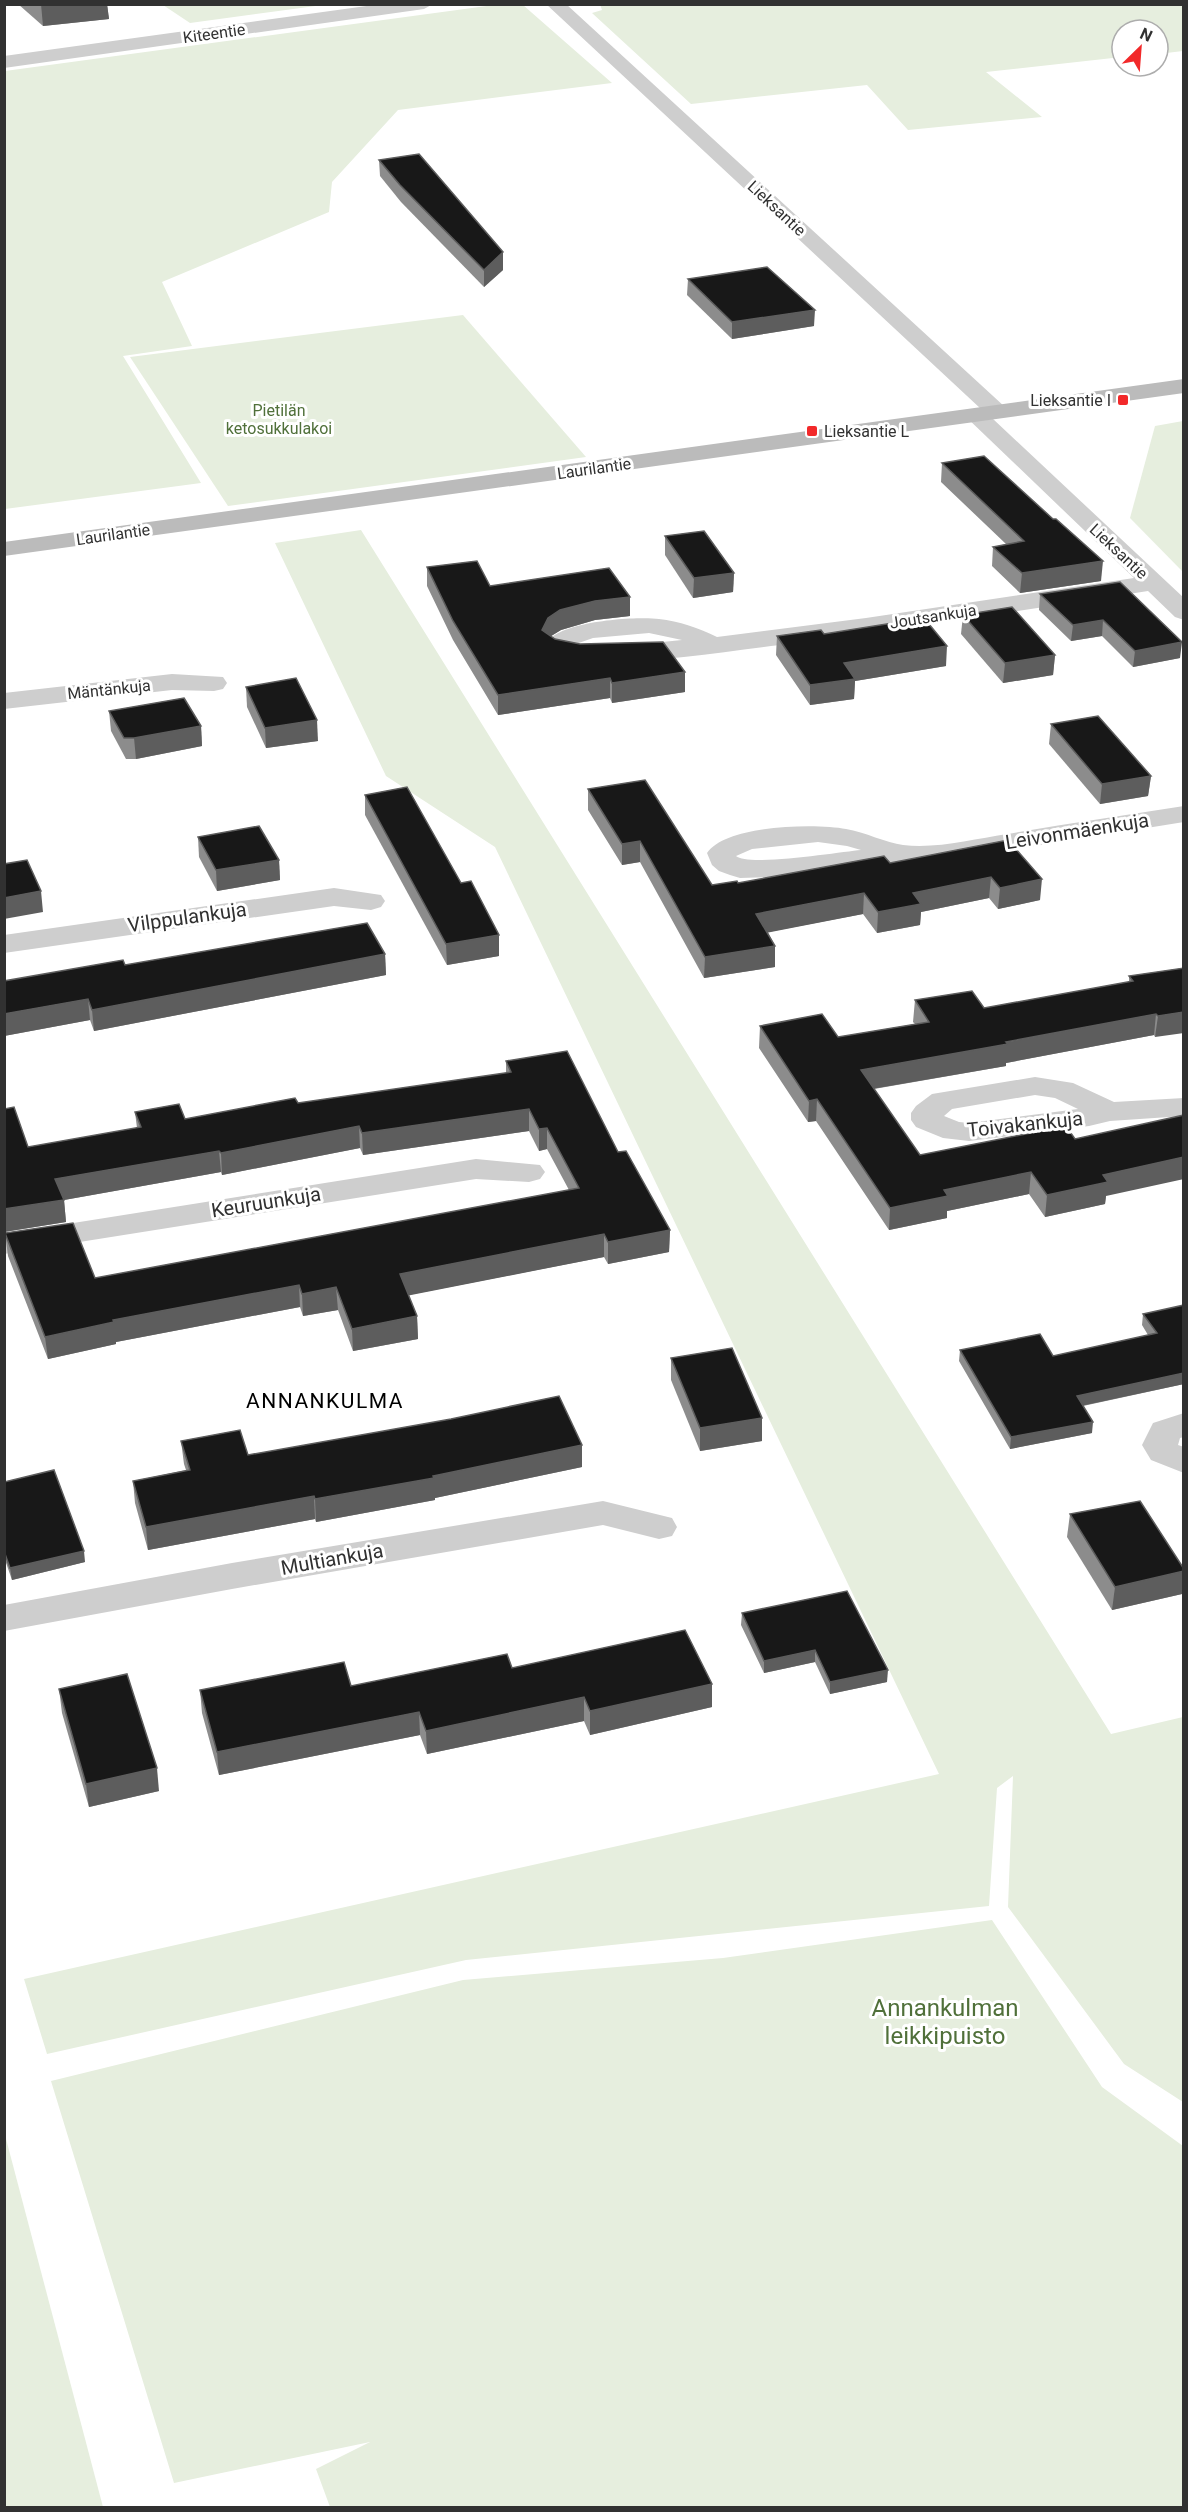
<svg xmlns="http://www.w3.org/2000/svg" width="1188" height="2512" font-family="Roboto,sans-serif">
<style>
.green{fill:#e6eede}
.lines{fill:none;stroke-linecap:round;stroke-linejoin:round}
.street{fill:#cecece;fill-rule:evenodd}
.secondary{fill:#bbb;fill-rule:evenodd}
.wall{fill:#8c8c8c}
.shaded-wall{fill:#5d5d5d}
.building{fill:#181818;stroke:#5d5d5d;stroke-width:1.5}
.poi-dot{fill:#f2292a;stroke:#fff;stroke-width:2}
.labels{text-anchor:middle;stroke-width:6;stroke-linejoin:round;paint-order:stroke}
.far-street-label{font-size:16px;fill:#313131;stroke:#fff}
.far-poi-label{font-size:16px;fill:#313131;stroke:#fff;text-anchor:end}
.far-park-label{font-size:16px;fill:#50703a;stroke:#fff}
.street-label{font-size:20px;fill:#313131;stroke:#fff}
.neighbourhood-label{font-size:21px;letter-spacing:1.5px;fill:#000;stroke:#fff}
.near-park-label{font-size:24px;fill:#50703a;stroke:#fff}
</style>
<rect width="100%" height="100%" fill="#fff"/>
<g class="green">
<path d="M600,4L1183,5V51L1158,54V30H1122V57L986,72L1042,117L908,130L867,85L691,104L592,13L602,10Z"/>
<path d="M163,5H323L190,23Z"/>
<path d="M523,5L612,83L398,110L332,182L329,212L162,282L192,346L123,356L201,483L5,509V71L494,5Z"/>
<path d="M463,315L586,457L228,506L130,357Z"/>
<path d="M1183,421H1184L1183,572L1130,518L1155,426Z"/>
<path d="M361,530L1111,1734L1183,1717V2102L1124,2064L1008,1907L1013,1776L997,1788L989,1906L466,1960L47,2054L24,1979L939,1774L495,847L386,776L275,543Z"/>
<path d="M992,1920L1102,2087L1183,2146V2507H330L316,2469L370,2442L174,2483L51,2081L463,1980L723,1958Z"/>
<path d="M5,2135L103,2507H5Z"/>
</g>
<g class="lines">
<g class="street">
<path d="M381,4H433L424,9L4,68V56Z"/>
<path d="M546,4H566L1005,407L1009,412L1005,417L992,418L1184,598V620L1175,617L1148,591C1025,610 903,629 780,645C722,652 662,662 604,662C587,662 555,663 544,648C550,621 636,616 659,619C679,621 699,628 717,637L866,618L1134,578L964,415L968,410L981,409ZM649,633L682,640L623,646L573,645L593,638Z"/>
<path d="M172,674L223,677L227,683L223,689L214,691L172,690L4,709V693Z"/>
<path d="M1184,806V822L947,860L899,862L778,877L740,878L730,875L719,871L712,865L707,853C726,825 815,823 846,829C865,832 886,843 903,845C937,849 974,839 1007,834C1066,824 1125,815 1184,806ZM818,842L847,846L861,850C840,852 748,867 736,856L752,849Z"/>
<path d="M334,888L381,895L385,901L381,907L371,910L334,906L4,953V935Z"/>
<path d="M1035,1077L1073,1083L1114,1102L1184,1098V1116L1110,1121L1089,1126L969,1141L943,1138L916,1127L911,1120V1113L916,1106L932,1094ZM1035,1095L1055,1098L1078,1109L969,1123L959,1122L944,1116L952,1109Z"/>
<path d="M476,1159L540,1165L545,1172L540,1179L529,1182L476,1179L4,1254V1234Z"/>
<path d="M1184,1413V1437L1180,1438L1178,1445L1184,1447V1473L1151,1460L1142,1445L1153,1423Z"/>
<path d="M603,1501L672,1518L677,1527L672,1536L659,1539L603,1525L232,1589L4,1631V1605L232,1563Z"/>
</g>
<path class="secondary" d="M1184,379V393L4,556V542Z"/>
</g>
<g class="wall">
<path d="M18,4H107L109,19L43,26Z"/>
<path d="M379,160L503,252V270L484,287L401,202L380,176Z"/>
<path d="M688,279L814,326L732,339L687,295Z"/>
<path d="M942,463L1053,519L1101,581L1020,593L992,566L993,547L1006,544L941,482Z"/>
<path d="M665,536L734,573L733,592L693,598L665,555Z"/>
<path d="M427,567L490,586L630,616L595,620L561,630L551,636L555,639L685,692L612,703L610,698L498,715L453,640L427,586Z"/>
<path d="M1120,582L1180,658L1133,667L1102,636L1071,641L1039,610L1040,594Z"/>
<path d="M963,615L1055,655L1053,675L1003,683L961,634Z"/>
<path d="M824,634L946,666L855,681L854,699L810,705L776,655L777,636Z"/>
<path d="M246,687L318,741L266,748L247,707Z"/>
<path d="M109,711L201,726L202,746L136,759H126L111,731Z"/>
<path d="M1051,724L1151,776L1148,796L1100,804L1049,744Z"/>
<path d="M588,789L712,885L738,883L890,863L1008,840L1040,900L998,909L989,898L921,912L920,925L877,933L863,914L768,932L775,946V967L704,978L640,862L622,865L588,810Z"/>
<path d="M365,795L499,956L447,965L365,815Z"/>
<path d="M198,837L279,860L280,880L217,891L199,857Z"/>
<path d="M385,954L386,975L94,1031L90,1020L4,1036L125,965Z"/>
<path d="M1184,968L1155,1037L1154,1035L1006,1063V1066L874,1089L920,1155L1066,1126L1106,1196L1105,1204L1045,1217L1029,1194L947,1211V1218L889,1230L816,1121L808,1122L759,1048L760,1026L838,1037L915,1024L913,1022L915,1000L984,1008L1129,982V976Z"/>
<path d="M506,1061L618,1152L670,1230L669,1252L608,1264L604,1257L408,1295L417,1316L418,1339L353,1351L338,1310L303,1316L300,1307L116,1342V1344L48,1359L8,1256L5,1233L95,1278L569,1190L547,1149L539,1151L529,1131L363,1155L360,1148L222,1175L221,1172L64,1200L66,1222L4,1232V1109L28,1147L137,1128L135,1112L185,1119L298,1103L506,1073Z"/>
<path d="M1184,1305V1384L1083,1406L1092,1433L1010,1449L959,1361L960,1350L1053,1356L1148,1335L1142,1325L1143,1314Z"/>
<path d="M671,1358L762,1441L700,1451L671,1380Z"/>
<path d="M181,1441L248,1455L582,1445V1467L435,1498V1500L316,1522L315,1519L148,1550L135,1503L133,1481L186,1470L184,1464Z"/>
<path d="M4,1482L85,1562L12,1580L4,1557Z"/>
<path d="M1070,1514L1184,1569V1580L1182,1594L1112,1610L1067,1537Z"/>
<path d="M742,1613L887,1682L830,1694L815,1662L764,1673L741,1625Z"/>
<path d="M512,1668L712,1684V1707L590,1735L584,1721L427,1754L420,1735L219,1775L202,1713L200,1690L351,1686Z"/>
<path d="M59,1689L159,1791L89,1807L62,1713Z"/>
</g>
<g class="shaded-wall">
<path d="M41,4H107L109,19L43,26Z"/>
<path d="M503,252V270L484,287V270Z"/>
<path d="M815,310L814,326L732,339V322Z"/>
<path d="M1103,561L1101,581L1020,593L1022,573Z"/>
<path d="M734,573L733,592L693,598L694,578Z"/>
<path d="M630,597V616L595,620L561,630L548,638L542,630L548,618L560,610L595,601Z"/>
<path d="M1103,620L1102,636L1071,641L1073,625Z"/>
<path d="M1182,642L1180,658L1133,667L1135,651Z"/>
<path d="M947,646L946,666L855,681L854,699L810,705V685L844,663Z"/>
<path d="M1055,655L1053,675L1003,683L1005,663Z"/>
<path d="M685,672V692L612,703V683Z"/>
<path d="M610,678V698L498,715V695Z"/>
<path d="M317,720L318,741L266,748L265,728Z"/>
<path d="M201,726L202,746L136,759L134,738Z"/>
<path d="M1151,776L1148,796L1100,804L1102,784Z"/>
<path d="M640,841V862L622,865V844Z"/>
<path d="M279,860L280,880L217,891L216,870Z"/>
<path d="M991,877L989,898L921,912L920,925L877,933L878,912L913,893Z"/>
<path d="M1042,879L1040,900L998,909L1000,888Z"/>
<path d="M41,891L43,912L4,919V898Z"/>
<path d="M864,893L863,914L756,935V914Z"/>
<path d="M499,935V956L447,965L446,944Z"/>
<path d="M775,946V967L704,978L705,957Z"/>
<path d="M385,954L386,975L94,1031L92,1010Z"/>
<path d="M88,999L90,1020L4,1036V1014Z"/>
<path d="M1184,1012V1033L1155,1037L1158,1016Z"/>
<path d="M1156,1014L1154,1035L1006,1063V1066L860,1091L861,1070Z"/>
<path d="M817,1099L816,1121L808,1122L809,1101Z"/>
<path d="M529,1109V1131L363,1155L362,1133Z"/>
<path d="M359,1126L360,1148L222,1175L221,1153Z"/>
<path d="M547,1128V1149L539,1151V1129Z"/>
<path d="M219,1151L221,1172L64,1200L66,1222L4,1232V1209L55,1179Z"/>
<path d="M1184,1157V1179L1106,1196L1105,1204L1045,1217L1047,1195L1103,1175Z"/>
<path d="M1031,1172L1029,1194L947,1211V1218L889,1230L890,1208L944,1190Z"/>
<path d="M670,1230L669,1252L608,1264V1242Z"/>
<path d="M604,1234V1257L401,1297L400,1274Z"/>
<path d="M299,1285L300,1307L116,1342V1344L48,1359L45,1337L113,1320Z"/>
<path d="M336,1287L338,1310L303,1316L302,1294Z"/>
<path d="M417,1316L418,1339L353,1351L352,1329Z"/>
<path d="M1184,1373V1384L1076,1407L1077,1396Z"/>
<path d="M762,1418V1441L700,1451V1428Z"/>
<path d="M1093,1422L1092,1433L1010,1449L1011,1437Z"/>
<path d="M582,1445V1467L435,1498V1500L316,1522L315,1499Z"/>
<path d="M314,1496L315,1519L148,1550L146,1527Z"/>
<path d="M84,1551L85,1562L12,1580L10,1568Z"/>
<path d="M1184,1571V1580L1182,1594L1112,1610L1115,1587Z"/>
<path d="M815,1650V1662L764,1673V1661Z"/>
<path d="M888,1670L887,1682L830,1694V1682Z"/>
<path d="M712,1684V1707L590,1735V1711Z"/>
<path d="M584,1697V1721L427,1754L426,1731Z"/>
<path d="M419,1712L420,1735L219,1775L217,1752Z"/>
<path d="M157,1768L159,1791L89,1807L86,1784Z"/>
</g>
<g class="building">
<path d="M419,154L503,252L484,270L400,185L379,160Z"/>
<path d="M767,267L815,310L732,322L688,279Z"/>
<path d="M984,456L1053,519H1056L1103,561L1022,573L993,547L1024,541L942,463Z"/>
<path d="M704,531L734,573L694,578L665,536Z"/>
<path d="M477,561L490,586L609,568L630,597L595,601L560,610L548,618L542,630L555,639L580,644L663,642L685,672L612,683L610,678L498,695L453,621L427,567Z"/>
<path d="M1120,582L1182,642L1135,651L1103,620L1073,625L1040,594Z"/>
<path d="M1012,607L1055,655L1005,663L963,615Z"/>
<path d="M924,618L947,646L844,663L855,679L810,685L777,636L821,630L824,634Z"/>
<path d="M296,678L317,720L265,728L246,687Z"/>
<path d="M184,698L201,726L134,738H124L109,711Z"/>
<path d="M1098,716L1151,776L1102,784L1051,724Z"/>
<path d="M645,780L712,885L737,881L738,883L884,856L890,863L1008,840L1042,879L1000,888L991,877L913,893L921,904L878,912L864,893L756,914L775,946L705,957L640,841L622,844L588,789Z"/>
<path d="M407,787L461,883L471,881L499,935L446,944L365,795Z"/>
<path d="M259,826L279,860L216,870L198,837Z"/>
<path d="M27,860L41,891L4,898V864Z"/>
<path d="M367,923L385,954L92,1010L88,999L4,1014V981L123,960L125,965Z"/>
<path d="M1184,968V1012L1158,1016L1156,1014L1006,1042L1008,1044L861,1070L920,1155L1066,1126L1075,1139L1184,1115V1157L1103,1175L1108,1182L1047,1195L1031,1172L944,1190L948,1196L890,1208L817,1099L809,1101L760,1026L822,1014L838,1037L929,1022L915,1000L972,991L984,1008L1133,981L1129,976Z"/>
<path d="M567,1051L618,1152L626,1151L670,1230L608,1242L604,1234L400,1274L417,1316L352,1329L336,1287L302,1294L299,1285L113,1320L114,1322L45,1337L5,1233L73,1223L95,1278L579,1188L547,1128L539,1129L529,1109L362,1133L359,1126L221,1153L219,1151L55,1179L64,1200L4,1209V1109L14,1107L28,1147L141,1127L135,1112L179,1104L185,1119L295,1098L298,1103L511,1072L506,1061Z"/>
<path d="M1184,1305V1373L1077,1396L1093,1422L1011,1437L960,1350L1040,1334L1053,1356L1157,1333L1143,1314Z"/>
<path d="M732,1348L762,1418L700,1428L671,1358Z"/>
<path d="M559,1396L582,1445L433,1476L434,1478L315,1499L314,1496L146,1527L133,1481L190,1470L181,1441L240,1430L248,1455L451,1419Z"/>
<path d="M54,1470L84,1551L10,1568L4,1551V1482Z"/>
<path d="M1140,1501L1184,1569V1571L1115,1587L1070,1514Z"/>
<path d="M847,1591L888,1670L830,1682L815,1650L764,1661L742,1613Z"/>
<path d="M685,1630L712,1684L590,1711L584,1697L426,1731L419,1712L217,1752L200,1690L344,1662L351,1686L507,1654L512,1668Z"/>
<path d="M127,1674L157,1768L86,1784L59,1689Z"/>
</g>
<g class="poi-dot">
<rect x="1117" y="394" width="12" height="12" rx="3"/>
<rect x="806" y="425" width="12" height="12" rx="3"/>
</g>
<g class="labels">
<g class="far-street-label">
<text transform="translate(214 33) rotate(-8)" y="6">Kiteentie</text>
<text transform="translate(777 208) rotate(43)" y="6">Lieksantie</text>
<text transform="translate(594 468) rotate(-8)" y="6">Laurilantie</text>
<text transform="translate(113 534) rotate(-8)" y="6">Laurilantie</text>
<text transform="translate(1119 551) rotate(43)" y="6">Lieksantie</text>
<text transform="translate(933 616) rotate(-9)" y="6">Joutsankuja</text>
<text transform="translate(109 689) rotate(-6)" y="6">Mäntänkuja</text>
</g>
<g class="far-poi-label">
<text x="1111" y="406">Lieksantie I</text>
<text x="824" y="437" text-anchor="start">Lieksantie L</text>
</g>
<g class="far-park-label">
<text x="279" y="416">Pietilän<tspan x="279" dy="18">ketosukkulakoi</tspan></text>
</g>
<g class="street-label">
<text transform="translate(1077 831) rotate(-9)" y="7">Leivonmäenkuja</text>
<text transform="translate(187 917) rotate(-8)" y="7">Vilppulankuja</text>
<text transform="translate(1025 1124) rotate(-6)" y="7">Toivakankuja</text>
<text transform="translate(266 1202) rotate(-9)" y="7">Keuruunkuja</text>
<text transform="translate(332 1559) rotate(-10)" y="7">Multiankuja</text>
</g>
<g class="neighbourhood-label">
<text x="325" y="1408">ANNANKULMA</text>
</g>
<g class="near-park-label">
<text x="945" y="2016">Annankulman<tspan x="945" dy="28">leikkipuisto</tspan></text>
</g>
</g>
<rect width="1188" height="2512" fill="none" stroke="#313131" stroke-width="12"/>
<g transform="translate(1140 48) rotate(25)"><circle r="28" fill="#ffffff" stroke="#adadad" stroke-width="1.5"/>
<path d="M0-4.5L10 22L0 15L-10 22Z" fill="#f2292a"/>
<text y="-9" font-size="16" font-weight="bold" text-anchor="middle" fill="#313131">N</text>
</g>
</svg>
